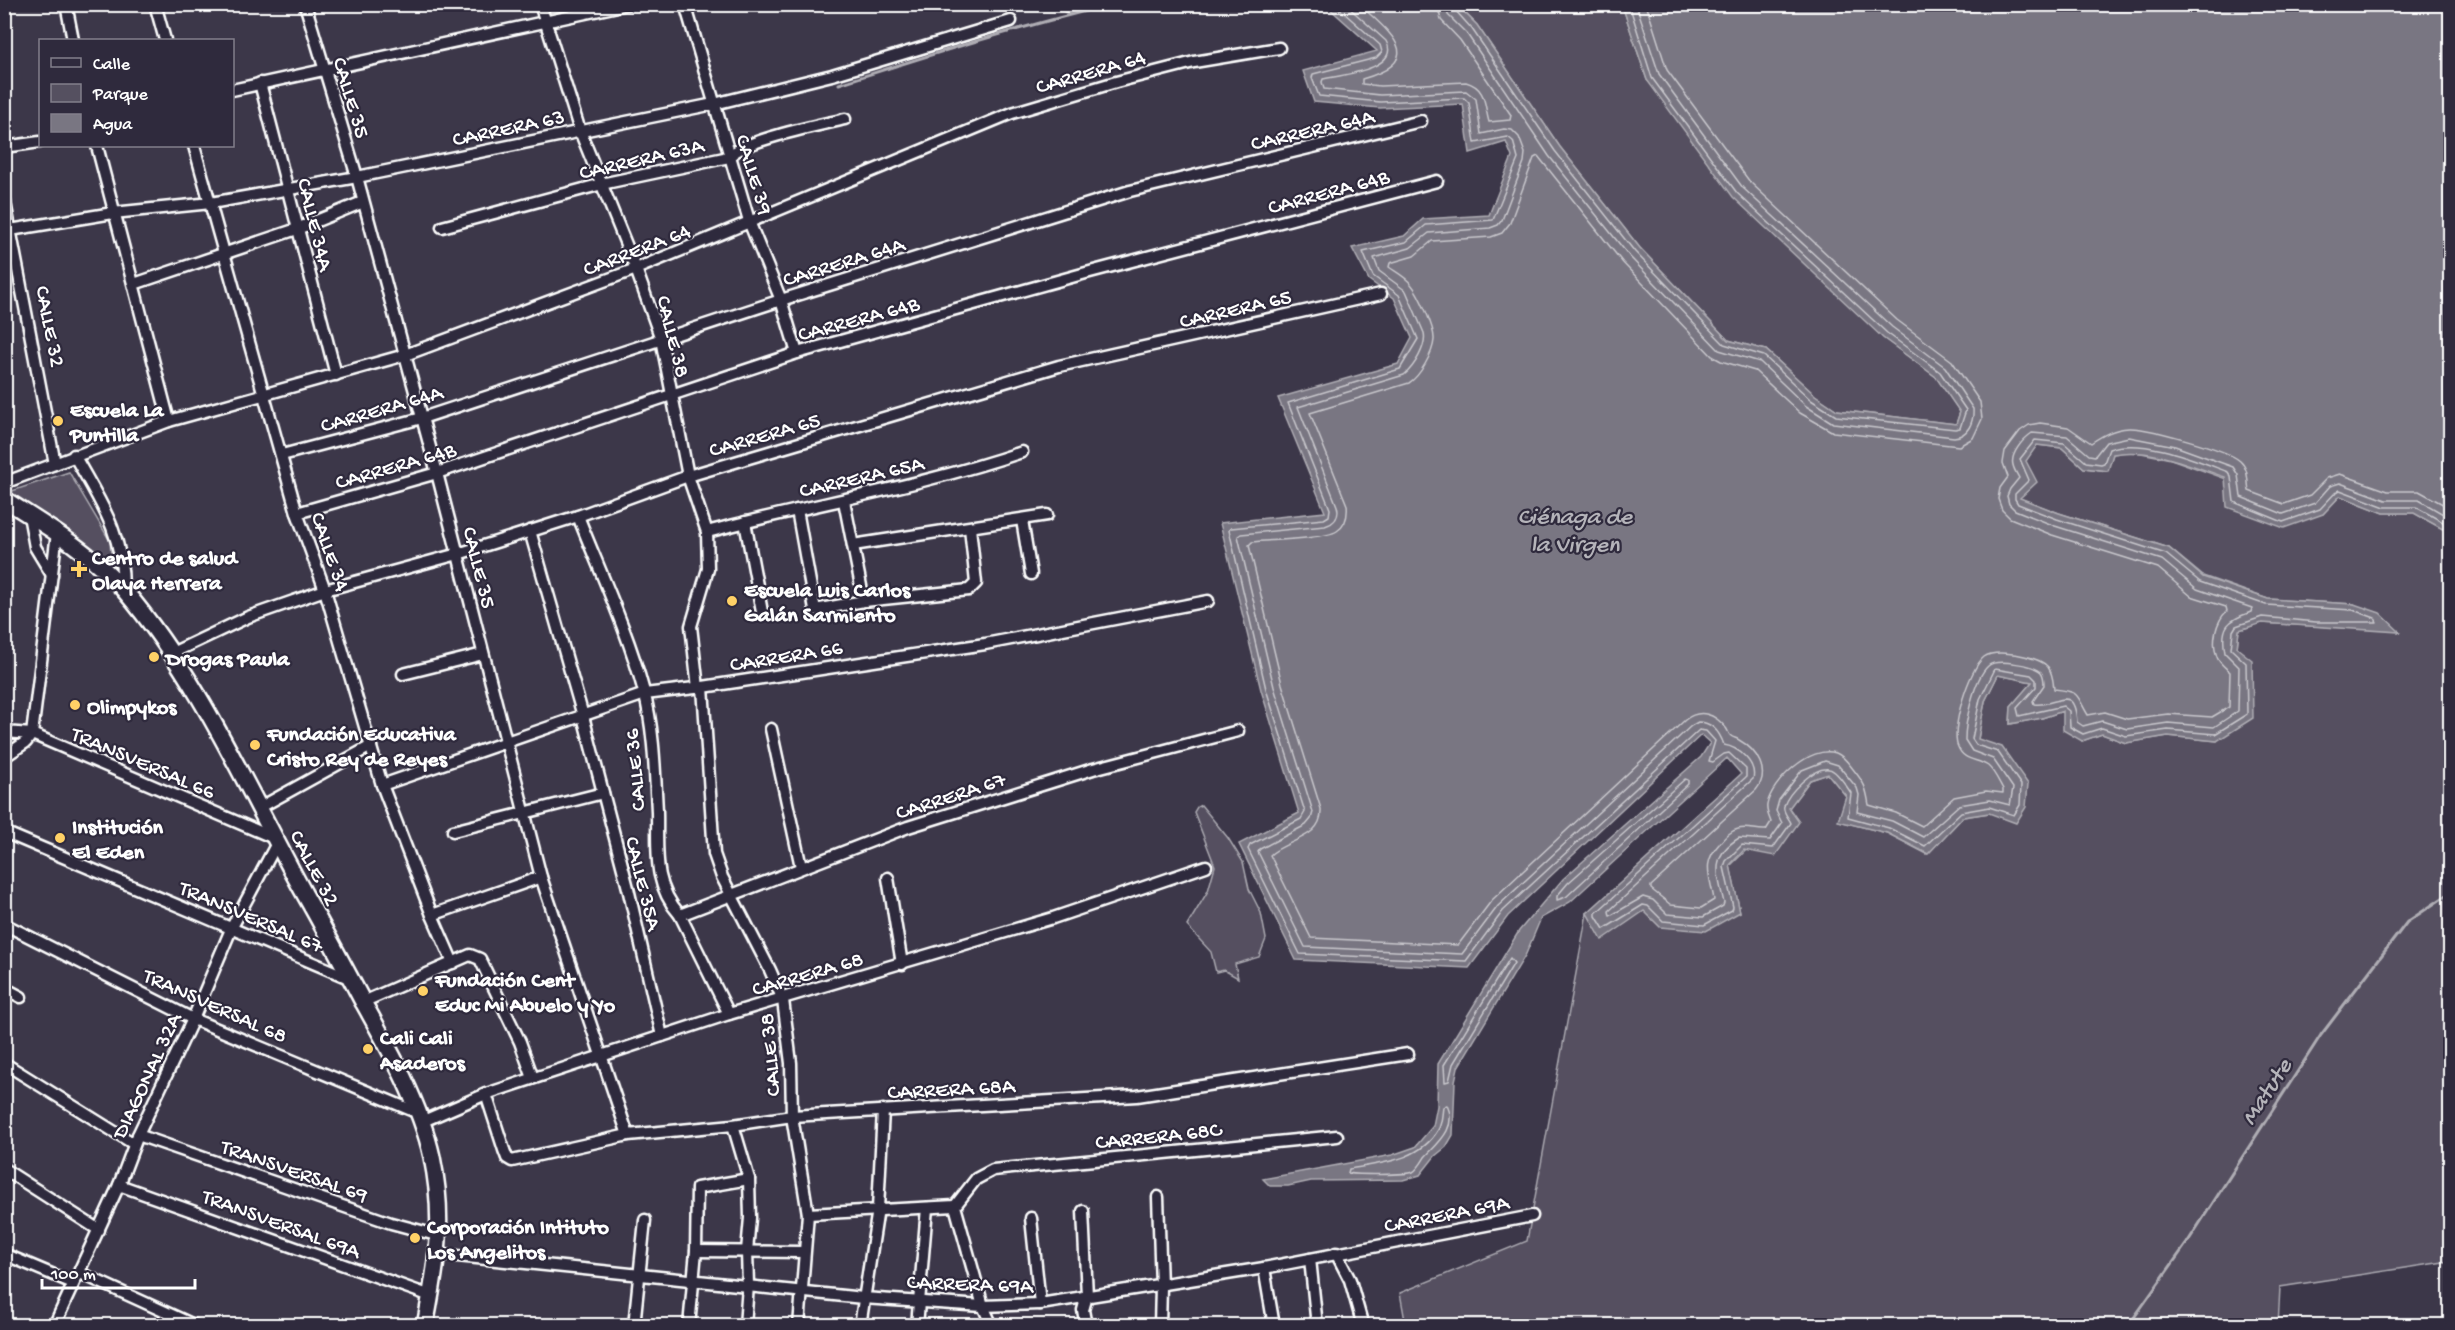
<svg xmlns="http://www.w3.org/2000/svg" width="2455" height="1330" font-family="'Gochi Hand',sans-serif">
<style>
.green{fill:#555060;stroke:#aaa8b0;stroke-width:1.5}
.water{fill:#797682;stroke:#afadb4;stroke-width:1.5}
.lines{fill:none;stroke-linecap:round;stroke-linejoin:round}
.shore{stroke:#c9c8cd;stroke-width:1.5}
.stream{stroke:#afadb4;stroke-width:3}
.street-casing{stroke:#fff;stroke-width:15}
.secondary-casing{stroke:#fff;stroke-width:20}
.street{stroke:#2f2a3d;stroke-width:10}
.secondary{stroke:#2f2a3d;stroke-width:15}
.poi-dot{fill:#ffd166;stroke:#2f2a3d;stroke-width:2}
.labels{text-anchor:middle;stroke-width:4.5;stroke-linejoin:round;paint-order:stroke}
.street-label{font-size:22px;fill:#fff;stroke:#2f2a3d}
.poi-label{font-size:22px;font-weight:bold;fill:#fff;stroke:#2f2a3d;text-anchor:start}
.water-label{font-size:24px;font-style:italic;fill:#b5b4ba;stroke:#2f2a3d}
</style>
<rect width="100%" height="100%" fill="#3c3749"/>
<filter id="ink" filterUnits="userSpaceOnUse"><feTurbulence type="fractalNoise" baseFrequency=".0167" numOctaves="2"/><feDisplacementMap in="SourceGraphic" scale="12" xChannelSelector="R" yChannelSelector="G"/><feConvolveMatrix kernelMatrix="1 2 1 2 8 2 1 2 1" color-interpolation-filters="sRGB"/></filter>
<g filter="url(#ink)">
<g class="green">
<path d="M1457,5H1622L1647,80L1883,338L1936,377L1960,412L1956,424L1837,410L1815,395L1766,350L1728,340L1640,248L1560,147L1477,25Z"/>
<path d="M2037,445L2062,448L2084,468L2107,471L2113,454L2131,451L2171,459L2323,514L2340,496L2384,513H2414L2450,533V1261L2280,1287L2278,1326H1406L1400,1293L1527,1241L1587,913L1602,939L1644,910L1740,912L1730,866L1789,808L1810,780L1828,774L1846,796L1839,821L1887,833L1927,854L1963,817L1989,813L1978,739L1985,701L1998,675L2032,682L2011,706L2010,724L2042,718L2063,711L2082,741L2102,734L2126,743L2168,736L2217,741L2237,648L2239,630L2262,623L2399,631L2354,604L2268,599L2203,576L2169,548L2059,513L2019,498L2025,461Z"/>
<path d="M69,472L110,541L112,568L6,493Z"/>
<path d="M1201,805L1228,838L1243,862L1249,889L1261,913L1266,939L1259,957L1235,964L1238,978L1224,970L1216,972L1211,952L1187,926L1208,891L1215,866L1194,812L1197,807Z"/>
</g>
<path class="water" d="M1339,4L1457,5L1477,25L1560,147L1640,248L1728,340L1766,350L1815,395L1837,410L1956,424L1960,412L1936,377L1883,338L1733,197L1647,80L1622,5H2450V533L2414,513H2384L2340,496L2323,514L2284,528L2227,507L2225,477C2189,465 2151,447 2113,454L2108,471L2084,468L2062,448L2037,445L2026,461L2037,482L2020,498L2059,513L2169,548L2203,577L2268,599L2354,604L2380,613L2400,632L2262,623L2239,630L2237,648L2252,660L2253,718L2217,741L2168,736L2126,743L2102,734L2082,741L2063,730V711L2042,718L2010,724L2011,706L2032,682L1998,675L1985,701L1978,739L2002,747L2028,784L2026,807L2016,823L1989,813L1963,817L1928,854L1887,833L1838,821L1846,796L1828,774L1810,780L1789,808L1799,822L1775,856L1744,850L1730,865L1740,912L1706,931L1660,927L1644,911L1602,940L1587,913L1741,774L1727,758L1570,902L1541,918L1526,954L1458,1067L1455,1081L1453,1135L1446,1147L1435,1156L1420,1175L1403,1180L1311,1181L1288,1186H1270L1263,1179L1392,1155L1415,1147L1433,1126L1437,1106L1438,1064L1519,931L1563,879L1701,757L1710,743L1701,735L1508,916L1469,968L1296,960L1239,844L1299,813L1261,690L1220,523L1325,512L1278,398L1398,364L1412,338L1394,298L1369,280L1352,248L1404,236L1423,219L1489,215L1512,157L1506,142L1470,153L1463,104L1380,108L1314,102L1303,71L1377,51L1328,7Z"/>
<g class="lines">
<g class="shore">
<path d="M1334,4L1380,45L1382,52L1376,58L1313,74L1312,78L1319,96L1380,102L1464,98L1469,103L1475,143L1508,137L1513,141L1518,159L1493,220L1426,225L1406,242L1363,252L1373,276L1399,295L1418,339L1400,369L1288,403L1330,509L1329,516L1324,519L1231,528L1229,530L1266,689L1305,812L1301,819L1250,845L1248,849L1300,954L1466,961L1503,911L1699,730L1706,731L1715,741L1709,761L1713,762L1724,754L1729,753L1746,769V777L1596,913V916L1604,929L1643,905L1648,906L1663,921L1704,925L1732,910L1733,907L1724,867L1726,861L1742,845L1773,848L1791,823C1789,818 1782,812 1784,806C1788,793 1814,766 1829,769C1837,770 1847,787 1851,793L1848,817L1889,828L1925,846L1961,812L1989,807L2014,815L2020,805L2021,785L1998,752L1976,745L1972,739L1980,699L1995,669L2031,675L2036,680V687L2017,708L2019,716L2063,706L2069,711L2070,727L2083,734L2102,728L2126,736L2168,730L2215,734L2247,714L2246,663L2231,649L2233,631L2236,626L2262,617L2316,622H2377L2375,618L2353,610L2266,605L2200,582L2166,554L2057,519L2018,504L2015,499V494L2029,480L2020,459L2035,440L2064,443L2086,462L2101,464L2104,463L2109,449C2142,437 2196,460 2228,472L2231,477L2234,502L2283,522L2320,509L2335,493L2340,490L2385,507H2416L2450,526"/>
<path d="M1345,4L1386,41C1402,69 1341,75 1323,79L1322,82L1324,89L1380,95L1466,91L1476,99L1481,134L1504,129L1512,130L1519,137L1525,153L1524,162L1502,220L1498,225L1490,228L1429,233L1410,248L1374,258L1379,271L1406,291L1424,333C1427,346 1414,367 1404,375L1298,407L1337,506C1340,516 1335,523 1325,526L1241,534L1238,536L1274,687L1313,812L1311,819L1306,825L1260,849L1258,852L1305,947L1462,954L1498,906L1691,726L1698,722C1712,722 1720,733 1724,745C1738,747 1757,763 1753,779L1609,911L1610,916L1643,897L1653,900L1667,914L1703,917L1723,906L1724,903C1718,875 1709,856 1739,838L1770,840L1782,823L1776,811L1779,800L1802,770L1825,761L1838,765L1857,788L1859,795L1857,812L1892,821L1923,837L1959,805L1990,800L2010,805L2013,788L1993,759L1972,751L1965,740C1965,722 1974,679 1988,666C1996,658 2034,665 2041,672C2044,676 2044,680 2044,685L2033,701L2034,704C2055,708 2074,681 2077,722L2083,726L2102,721L2127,729L2168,723L2214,727L2238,711L2239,667L2225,653C2220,626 2228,620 2251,612L2252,608L2197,589L2162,560L2055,526L2015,510L2009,504L2007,496L2010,489L2019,478C2017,474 2014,470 2013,465C2010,454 2023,439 2032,433L2067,436L2089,455L2095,456L2106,442L2129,437L2175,446L2233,467L2238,475L2241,497L2283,514L2315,503L2330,486L2340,483L2386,500H2419L2450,518"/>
<path d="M1359,4C1390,33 1429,60 1362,79V84L1380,86L1466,82C1487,88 1484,105 1489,122L1510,120L1511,115L1460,40L1441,20L1437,4"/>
<path d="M1446,4L1448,15L1467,34L1549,156L1630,257L1719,350L1760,362L1806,406L1833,423L1954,437C1968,436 1974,422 1973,409L1945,367L1892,327L1743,188L1659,74L1636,4"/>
<path d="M1453,4L1455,10L1472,29L1555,151L1635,252L1724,344L1764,356L1811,400L1836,416L1955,429L1960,428L1966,410L1940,372L1887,333L1737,193L1652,78L1629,4"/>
<path d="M1646,4L1667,70L1750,182L1897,320L1952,361L1980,402L1982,419L1973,438L1959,446L1833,432L1800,413L1755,371L1721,361L1712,356L1623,263L1538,156L1534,158L1510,223L1502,233L1491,237L1432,241L1414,256L1390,263L1389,267C1396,272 1406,277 1411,284C1419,293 1435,329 1434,340C1433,353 1420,376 1409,383L1310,413L1347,505C1348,515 1346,525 1337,531C1325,539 1269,540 1252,542L1249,545L1282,684L1321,809C1323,839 1287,839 1270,855L1311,938L1458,945L1492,900L1685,720C1700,708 1715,714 1726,728C1728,730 1728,734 1731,736C1733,738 1737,738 1739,740C1757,750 1771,772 1756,790L1651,886V889L1671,905L1701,908L1714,900C1710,875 1701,864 1720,843C1725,837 1730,831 1738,829C1747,826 1757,831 1766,830L1771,822C1769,817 1766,811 1767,805C1771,782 1811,744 1836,753C1844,756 1848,763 1853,769C1865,784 1866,787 1869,805L1896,813L1922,826L1954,797L1986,791L2003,793V789C1999,782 1994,771 1988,766C1977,758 1964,762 1958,747C1950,730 1969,669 1984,657C1996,648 2039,656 2048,667C2053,674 2053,681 2054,689C2082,692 2075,694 2088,715L2105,712L2127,719L2168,714L2212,717L2229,707L2230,672C2225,667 2219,663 2217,657C2211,642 2216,621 2227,611L2226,607L2191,596L2158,568L2052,535L2010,518L2002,510L1998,499L2000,488L2008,477L2003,463L2005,451L2020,431L2029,425L2040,423L2068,427L2091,443C2103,435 2113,429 2129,428C2146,427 2227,449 2240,461C2249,469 2247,480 2249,491L2284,504L2310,495L2327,478L2340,474L2388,491H2419L2450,508"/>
<path d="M1685,779L1688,780V784L1566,897L1557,900V896L1568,883Z"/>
<path d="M1510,958L1514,963L1453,1064L1449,1081L1445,1082L1444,1065Z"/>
<path d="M1447,1105C1458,1128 1438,1143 1425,1157C1422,1162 1418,1169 1413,1172C1408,1175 1354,1175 1348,1173L1349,1169C1381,1163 1420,1161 1438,1130C1442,1124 1442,1114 1443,1107Z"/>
</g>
<g class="stream">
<path d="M1050,4L1070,14"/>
<path d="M839,84C930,55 1021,26 1114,4"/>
<path d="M2128,1326L2187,1243L2321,1035L2407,922L2450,893"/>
</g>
<g class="street-casing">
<g id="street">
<path d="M66,4L73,40"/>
<path d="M155,4L165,40"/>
<path d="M305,4L357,177L437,473L541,877L628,1135"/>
<path d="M540,4L580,131L636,269L661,339L688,476L707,532L708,569L691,626L698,688"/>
<path d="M685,4L750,224L781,300L797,353"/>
<path d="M260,83L336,375"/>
<path d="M232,90L627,4"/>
<path d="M97,146L169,421"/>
<path d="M194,146L297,513L325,590L382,785L432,915L453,963"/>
<path d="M4,147L40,142"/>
<path d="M4,197L55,464"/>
<path d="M442,227L606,183L729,157C743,140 821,125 845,119"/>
<path d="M4,231L113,213L211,203L357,177L714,104L832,75L1011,21"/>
<path d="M134,284L297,229L363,202"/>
<path d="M74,455C100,502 123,532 123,588"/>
<path d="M282,455L422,418L781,300L1130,191L1421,121"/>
<path d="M4,483L169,421L405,355L636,269L1012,113L1116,82L1194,62L1279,48"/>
<path d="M844,501L864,601"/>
<path d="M797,510L815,610L864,601L969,590L976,583L970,528"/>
<path d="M297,513L437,473L797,353L1086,273L1437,181"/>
<path d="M29,515L35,547L52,575"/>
<path d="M578,516C601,574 628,632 644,692C654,728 655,774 657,811C658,851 652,883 680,915L729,1014"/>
<path d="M1022,520L1031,574"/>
<path d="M745,522L762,612"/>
<path d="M530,531L583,716L628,888L662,1036"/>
<path d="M707,532C812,504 919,487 1022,452"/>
<path d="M853,545L1047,515"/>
<path d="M172,653L248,617L325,590L458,554L578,516L688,476L1059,366L1381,294"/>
<path d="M403,674L483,654"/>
<path d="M703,687L714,854L722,877L770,970L783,1000L791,1063L792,1116L808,1214L799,1326"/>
<path d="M771,729L801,867"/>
<path d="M4,732L32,734L274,838"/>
<path d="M4,757L26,742L32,734L57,533"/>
<path d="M382,785L645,694L703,687L985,644L1208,601"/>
<path d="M259,808L371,746"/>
<path d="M453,831L603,793"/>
<path d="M4,832L351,979"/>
<path d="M888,878L902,964"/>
<path d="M432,915L541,877"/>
<path d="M680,915L908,827L1093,769L1238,731"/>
<path d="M4,924L193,1019L416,1112"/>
<path d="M4,988L21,997"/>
<path d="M363,1002L470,955L480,959L520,1042L533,1078"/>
<path d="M4,1063L134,1144"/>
<path d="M486,1094L504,1150L507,1158L512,1161L628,1135L733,1125L792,1116L1137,1096L1408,1054"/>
<path d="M421,1122L486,1094L729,1014L1053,918L1206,866"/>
<path d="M733,1125L749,1179L750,1218L747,1251L748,1285L745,1326"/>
<path d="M138,1135L391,1223L440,1236"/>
<path d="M4,1169L99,1230"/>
<path d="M119,1185L431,1296"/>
<path d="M1158,1197L1161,1286L1160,1326"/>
<path d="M1083,1211L1087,1296L1083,1310L1086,1326"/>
<path d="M808,1214L955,1206"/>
<path d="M1031,1218L1040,1304"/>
<path d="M696,1251L804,1252"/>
<path d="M1336,1253L1350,1280L1363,1326"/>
<path d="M4,1254L73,1283"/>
<path d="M438,1254L863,1298L983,1306L1040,1304L1264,1268L1532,1216"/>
<path d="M1310,1259L1317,1326"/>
<path d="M1264,1268L1274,1326"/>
<path d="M80,1273L196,1326"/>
<path d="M54,1326L119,1185L138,1135L193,1019L232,927L277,843"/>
<path d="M634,1326L645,1220"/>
<path d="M689,1326L696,1251L697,1188L749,1179"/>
<path d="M860,1326L878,1209L883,1110"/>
<path d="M917,1326L927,1208"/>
<path d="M992,1326L983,1306L955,1206L976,1179L993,1170L1337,1136"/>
</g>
</g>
<g class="secondary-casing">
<path id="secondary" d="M4,499C44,525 93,553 124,590C200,679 249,793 305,895C325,930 344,966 363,1002C390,1050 420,1103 432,1157C445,1219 437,1264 425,1326"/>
</g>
<use href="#street" class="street"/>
<use href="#secondary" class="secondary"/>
</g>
</g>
<g class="poi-dot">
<circle cx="58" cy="421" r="6"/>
<path d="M76 560h6v6h6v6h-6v6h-6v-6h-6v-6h6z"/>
<circle cx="732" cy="601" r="6"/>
<circle cx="154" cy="657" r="6"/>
<circle cx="75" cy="705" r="6"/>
<circle cx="255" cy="745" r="6"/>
<circle cx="60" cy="838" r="6"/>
<circle cx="423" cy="991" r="6"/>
<circle cx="368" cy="1049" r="6"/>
<circle cx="415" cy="1238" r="6"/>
</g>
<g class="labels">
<g class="street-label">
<text transform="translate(1090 70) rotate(-16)" y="8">CARRERA 64</text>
<text transform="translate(353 97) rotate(73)" y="8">CALLE 35</text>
<text transform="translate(508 126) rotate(-12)" y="8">CARRERA 63</text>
<text transform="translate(1312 128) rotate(-13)" y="8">CARRERA 64A</text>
<text transform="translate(641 157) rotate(-13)" y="8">CARRERA 63A</text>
<text transform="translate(756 174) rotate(73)" y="8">CALLE 39</text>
<text transform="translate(1328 190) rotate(-15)" y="8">CARRERA 64B</text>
<text transform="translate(317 224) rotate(76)" y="8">CALLE 34A</text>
<text transform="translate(636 248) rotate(-21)" y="8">CARRERA 64</text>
<text transform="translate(843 260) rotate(-17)" y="8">CARRERA 64A</text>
<text transform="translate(1235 307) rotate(-13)" y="8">CARRERA 65</text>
<text transform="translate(858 317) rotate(-15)" y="8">CARRERA 64B</text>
<text transform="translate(52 326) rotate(79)" y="8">CALLE 32</text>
<text transform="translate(675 336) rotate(76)" y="8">CALLE 38</text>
<text transform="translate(381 407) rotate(-16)" y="8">CARRERA 64A</text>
<text transform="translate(764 433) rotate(-16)" y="8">CARRERA 65</text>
<text transform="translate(395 464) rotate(-16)" y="8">CARRERA 64B</text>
<text transform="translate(861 475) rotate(-13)" y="8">CARRERA 65A</text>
<text transform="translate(332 551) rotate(71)" y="8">CALLE 34</text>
<text transform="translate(481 567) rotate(76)" y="8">CALLE 35</text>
<text transform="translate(786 654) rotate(-9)" y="8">CARRERA 66</text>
<text transform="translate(144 761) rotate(23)" y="8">TRANSVERSAL 66</text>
<text transform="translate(633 770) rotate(-95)" y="8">CALLE 36</text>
<text transform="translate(950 794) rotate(-18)" y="8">CARRERA 67</text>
<text transform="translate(316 867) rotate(62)" y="8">CALLE 32</text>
<text transform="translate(645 883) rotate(76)" y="8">CALLE 35A</text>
<text transform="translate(252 915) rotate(23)" y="8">TRANSVERSAL 67</text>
<text transform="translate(807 972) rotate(-16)" y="8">CARRERA 68</text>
<text transform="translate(216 1004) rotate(24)" y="8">TRANSVERSAL 68</text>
<text transform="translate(768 1055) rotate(-95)" y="8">CALLE 38</text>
<text transform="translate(145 1075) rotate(-65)" y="8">DIAGONAL 32A</text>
<text transform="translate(951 1087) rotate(-3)" y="8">CARRERA 68A</text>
<text transform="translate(1158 1134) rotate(-6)" y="8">CARRERA 68C</text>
<text transform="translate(295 1169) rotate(19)" y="8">TRANSVERSAL 69</text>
<text transform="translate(1446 1212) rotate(-11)" y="8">CARRERA 69A</text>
<text transform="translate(282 1222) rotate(20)" y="8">TRANSVERSAL 69A</text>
<text transform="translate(970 1282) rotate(2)" y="8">CARRERA 69A</text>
</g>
<g class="poi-label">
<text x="70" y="416">Escuela La<tspan x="70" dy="25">Puntilla</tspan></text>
<text x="92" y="564">Centro de salud<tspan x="92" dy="25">Olaya Herrera</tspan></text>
<text x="744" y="596">Escuela Luis Carlos<tspan x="744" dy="25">Galán Sarmiento</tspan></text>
<text x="166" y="665">Drogas Paula</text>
<text x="87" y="713">Olimpykos</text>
<text x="267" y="740">Fundación Educativa<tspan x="267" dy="25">Cristo Rey de Reyes</tspan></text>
<text x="72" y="833">Institución<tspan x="72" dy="25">El Eden</tspan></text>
<text x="435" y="986">Fundación Cent<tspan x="435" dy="25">Educ Mi Abuelo y Yo</tspan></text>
<text x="380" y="1044">Cali Cali<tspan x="380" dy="25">Asaderos</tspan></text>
<text x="427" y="1233">Corporación Intituto<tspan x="427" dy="25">Los Angelitos</tspan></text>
</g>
<g class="water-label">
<text x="1575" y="523">Ciénaga de<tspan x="1575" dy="28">la Virgen</tspan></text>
<text transform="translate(2265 1091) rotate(-57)" y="8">Matute</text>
</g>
</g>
<rect width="2455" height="1330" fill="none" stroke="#2f2a3d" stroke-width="24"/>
<rect x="12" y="12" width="2431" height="1306" fill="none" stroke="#fff" stroke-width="2" filter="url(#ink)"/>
<rect x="39" y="39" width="195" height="108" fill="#2f2a3d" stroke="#827f8b" stroke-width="1.5"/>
<rect x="51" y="58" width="30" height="9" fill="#2f2a3d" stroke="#827f8b" stroke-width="1.5"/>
<text x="93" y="69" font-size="18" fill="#ffffff">Calle</text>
<rect x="51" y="84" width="30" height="18" fill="#555060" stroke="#827f8b" stroke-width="1.5"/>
<text x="93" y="99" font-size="18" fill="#ffffff">Parque</text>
<rect x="51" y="114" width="30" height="18" fill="#797682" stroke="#827f8b" stroke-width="1.5"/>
<text x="93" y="129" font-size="18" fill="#ffffff">Agua</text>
<path d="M42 1279v9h153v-9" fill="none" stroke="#ffffff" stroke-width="3"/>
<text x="51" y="1279" font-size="18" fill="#ffffff" stroke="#2f2a3d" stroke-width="4.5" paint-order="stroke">100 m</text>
</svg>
